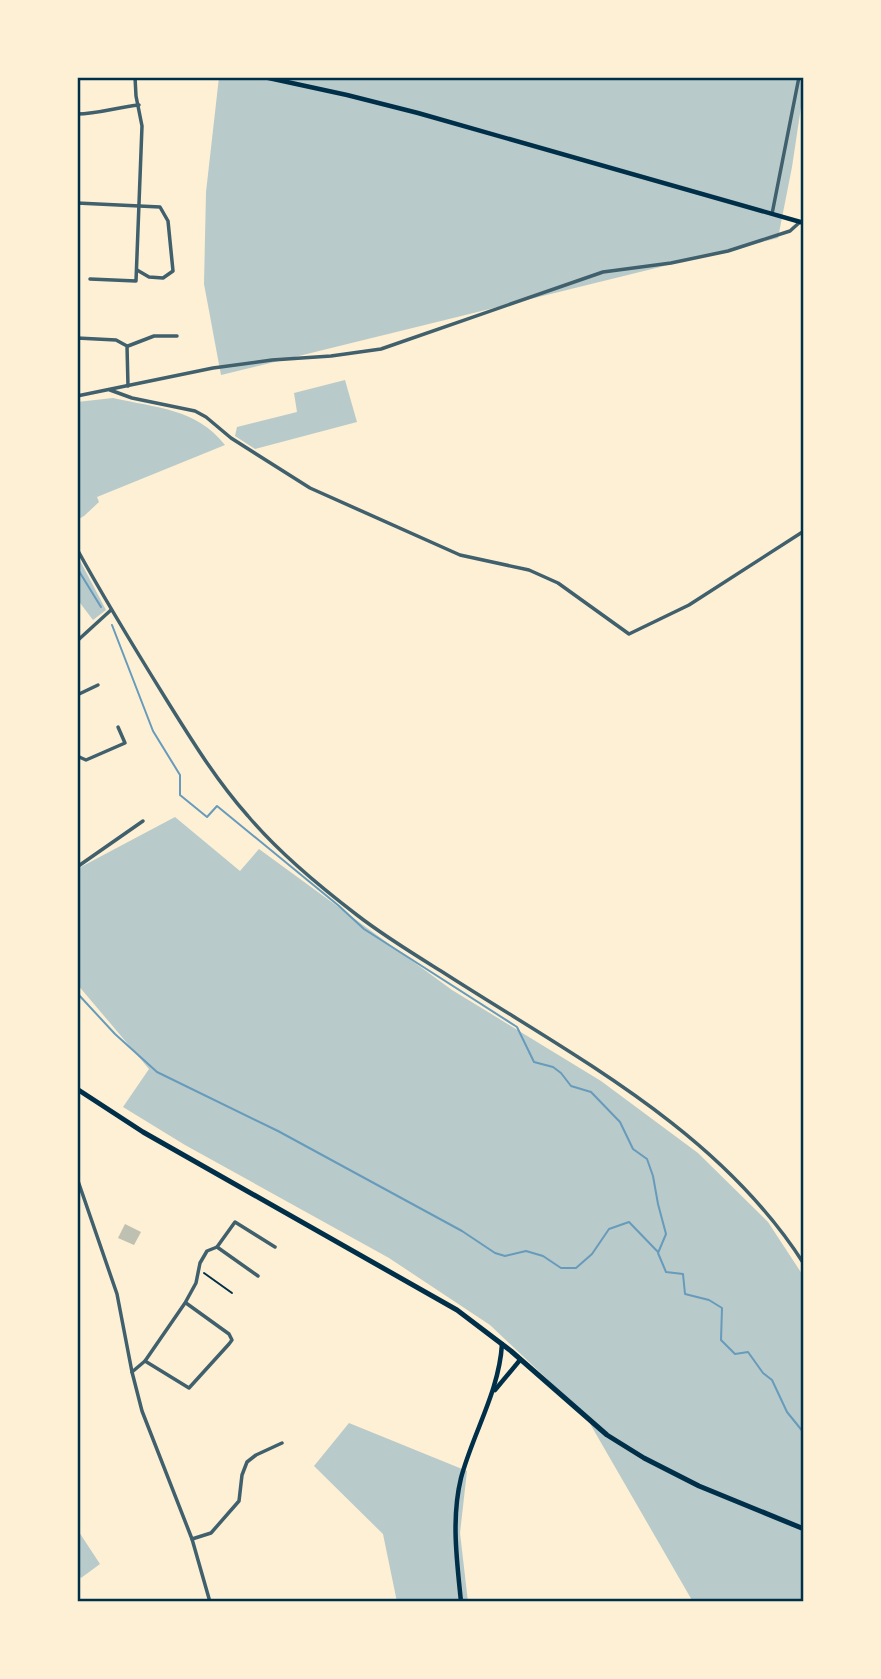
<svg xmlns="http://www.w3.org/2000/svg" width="881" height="1679" font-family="'DejaVu Sans',sans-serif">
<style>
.green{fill:#b9caca}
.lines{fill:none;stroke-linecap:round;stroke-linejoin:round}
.stream{stroke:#669bbc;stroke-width:2}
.building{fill:#bec0b2}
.path{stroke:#003049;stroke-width:2}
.minor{stroke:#3f606c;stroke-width:3.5}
.secondary{stroke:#003049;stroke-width:4.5}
.primary{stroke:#003049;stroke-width:5}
.neatline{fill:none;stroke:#003049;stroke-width:2.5}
</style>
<rect width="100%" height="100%" fill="#fdf0d5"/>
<g class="green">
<path d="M219,77H804V87L792,167L778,238L221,375L204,284L206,192Z"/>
<path d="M345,380L357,422L255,449L235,436L237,427L297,412L294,393Z"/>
<path d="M113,398C156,408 196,408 225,445L97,497L99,502L84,516L77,520V402Z"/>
<path d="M77,555L106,610L93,620L77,599Z"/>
<path d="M175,817L240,871L259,849L452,990L601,1081L698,1153L768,1222L804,1277V1602H693L585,1415L490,1325L389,1258L185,1145L123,1107L149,1069L77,984V869Z"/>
<path d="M349,1423L467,1471L460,1533L468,1602H397L383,1534L314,1466Z"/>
<path d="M77,1529L100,1564L81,1578L77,1572Z"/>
</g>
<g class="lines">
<g class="stream">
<path d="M77,568L101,607"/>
<path d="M112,625L153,731L180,775V795L207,817L217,806L339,906L364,929L517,1027L534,1062L553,1067L561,1073L571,1086L591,1092L620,1122L633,1149L647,1159L653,1176L658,1204L666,1234L658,1253L666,1272L683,1274L685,1294L709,1300L722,1308L721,1340L735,1354L748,1352L763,1373L772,1380L787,1412L804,1433"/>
<path d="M77,993L115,1034L157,1072L278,1131L462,1231L495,1253L505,1256L526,1251L543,1256L561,1268H576L592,1254L609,1229L629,1222L658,1252"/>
</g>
</g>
<path class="building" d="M125,1224L141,1232L134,1245L118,1238Z"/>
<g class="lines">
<path class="path" d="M204,1273L232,1293"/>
<g class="minor">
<path d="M77,114C98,114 118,107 139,105"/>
<path d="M77,203L160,207L168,221L173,271L163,278L149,277L137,270"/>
<path d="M772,214L799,77"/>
<path d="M90,279L136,281L142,126L136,96L135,77"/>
<path d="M77,338L116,340L127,346L128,386"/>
<path d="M128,346L154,336H177"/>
<path d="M110,390L132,398L195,411L206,417L231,438L310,488L460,555L529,570L558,583L629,634L689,605L804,531"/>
<path d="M77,396L213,368L272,360L331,356L381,349L603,272L671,263L728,251L790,231L800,222"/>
<path d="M77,549C105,600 135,649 166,699C191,739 216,780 248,816C279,853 319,886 357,915C384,936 412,953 441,971C571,1055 718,1129 804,1264"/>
<path d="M77,641L111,610"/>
<path d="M77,695L98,685"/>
<path d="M77,756L86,760L125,743L118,727"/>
<path d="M77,867L143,821"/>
<path d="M77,1178L117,1294L132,1372L142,1411L192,1539L210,1602"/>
<path d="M217,1247L258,1276"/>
<path d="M145,1361L189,1388L229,1344L232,1340L229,1334L186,1303"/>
<path d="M132,1372L145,1361L185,1303L196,1283L200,1263L207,1251L217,1247L235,1222L275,1247"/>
<path d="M192,1539L211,1533L239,1501L242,1475L247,1462L256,1455L282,1443"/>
</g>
<g class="secondary">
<path d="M264,77L347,95L418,113L804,223"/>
<path d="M495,1390L520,1360"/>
<path d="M461,1602C457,1561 451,1519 461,1478C473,1433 499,1392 502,1344"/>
</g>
<path class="primary" d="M77,1089L143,1132L457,1310L511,1351L607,1435L644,1458L699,1486L804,1529"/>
</g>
<rect width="881" height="1679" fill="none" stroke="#fdf0d5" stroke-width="158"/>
<rect x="79" y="79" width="723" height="1521" class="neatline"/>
</svg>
